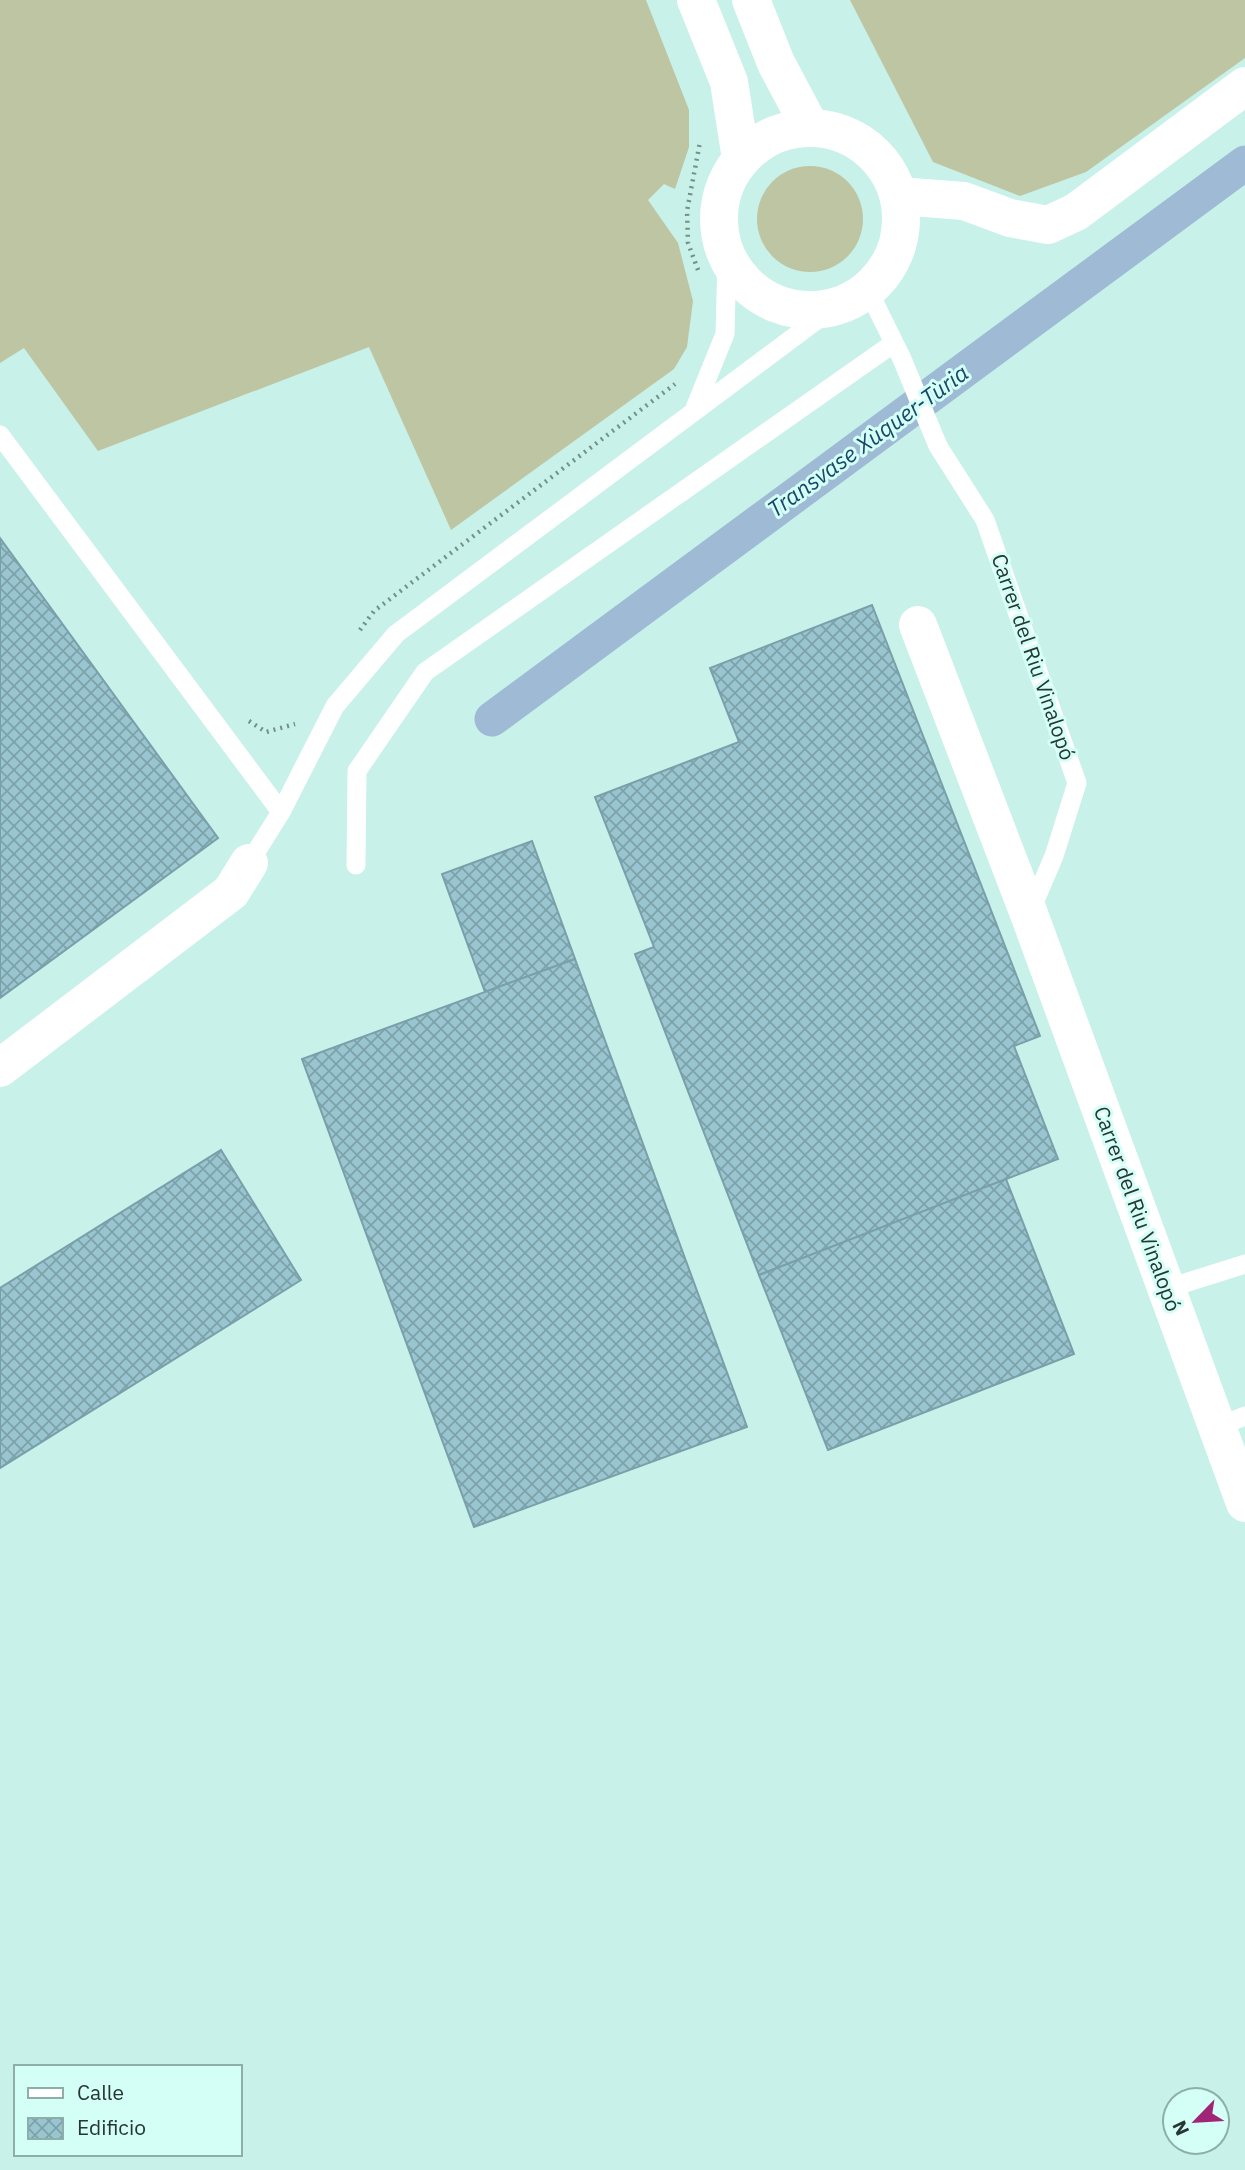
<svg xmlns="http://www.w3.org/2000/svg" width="1245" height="2170" font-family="'IBM Plex Sans',sans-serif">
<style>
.grass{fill:#bec5a2}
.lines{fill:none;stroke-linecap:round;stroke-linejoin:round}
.canal{stroke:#9ebad4;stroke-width:35}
.building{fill:url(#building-cross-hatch);stroke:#799fa9;stroke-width:2}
.path{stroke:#74908b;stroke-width:4.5;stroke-dasharray:2 5;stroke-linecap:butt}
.lane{stroke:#fff;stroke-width:19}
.street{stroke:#fff;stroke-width:38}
.labels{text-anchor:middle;stroke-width:6;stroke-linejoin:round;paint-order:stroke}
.street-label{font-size:21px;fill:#263633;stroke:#d4fff6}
.water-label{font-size:23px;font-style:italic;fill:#1b466a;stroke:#d4fff6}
</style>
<defs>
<pattern id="building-cross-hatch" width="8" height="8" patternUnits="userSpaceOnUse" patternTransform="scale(1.75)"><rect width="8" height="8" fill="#99c5d0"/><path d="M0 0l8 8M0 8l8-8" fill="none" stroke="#7da1a9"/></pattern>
</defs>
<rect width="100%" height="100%" fill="#c7f1e9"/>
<g class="grass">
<path d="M0,0H646L689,110V147L675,189L664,184L648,200L678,243L693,301L687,347L674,369L451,530L369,347L98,451L24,348L0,363Z"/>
<path d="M850,0H1245V58L1086,172L1020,196L933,162Z"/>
<circle cx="810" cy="219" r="53"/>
</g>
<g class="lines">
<path class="canal" d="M492,719L1245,163"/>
</g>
<g class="building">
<path d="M0,538L218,838L0,998Z"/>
<path d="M872,605L1040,1036L1014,1046L1058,1159L759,1275L635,954L654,947L595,797L739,742L710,668Z"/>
<path d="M532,841L575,959L485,992L442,874Z"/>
<path d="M575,959L747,1427L474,1527L302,1059Z"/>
<path d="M221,1150L301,1280L0,1468V1288Z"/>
<path d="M1006,1179L1074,1354L828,1450L759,1275Z"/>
</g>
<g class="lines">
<g class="path">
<path d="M698,270L688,243L687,211L700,142"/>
<path d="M360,630L374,611L675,384"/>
<path d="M249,721L266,732L295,724"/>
</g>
<g class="lane">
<path d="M868,290L902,359L938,446L985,520L1077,783L1054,856L1030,912"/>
<path d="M695,408L725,334L727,255"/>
<path d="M0,435L281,812"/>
<path d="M249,863L281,812L335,706L396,634L833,308"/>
<path d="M356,865L357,771L425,672L894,343"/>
<path d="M1166,1289L1245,1264"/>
<path d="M1217,1427L1245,1416"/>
</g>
<g class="street">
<path d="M696,0L729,82L741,159"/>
<path d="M751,0L776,63L810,127"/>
<circle cx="810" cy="219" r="91"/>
<path d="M899,196L964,201L1010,218L1048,225L1076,212L1245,86"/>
<path d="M918,625L1029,914L1245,1503"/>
<path d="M0,1068L231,892L249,863"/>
</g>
</g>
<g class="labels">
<g class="street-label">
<text transform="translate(1033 657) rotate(71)" y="7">Carrer del Riu Vinalopó</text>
<text transform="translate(1137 1209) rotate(70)" y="7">Carrer del Riu Vinalopó</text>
</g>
<g class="water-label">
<text transform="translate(868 441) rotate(-36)" y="8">Transvase Xùquer-Tùria</text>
</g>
</g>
<rect x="14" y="2065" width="228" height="91" fill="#d4fff6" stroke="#8eafa8" stroke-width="2"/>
<rect x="28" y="2088" width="35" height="10" fill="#ffffff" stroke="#8eafa8" stroke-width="2"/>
<text x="77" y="2100" font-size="21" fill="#263633">Calle</text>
<rect x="28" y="2118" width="35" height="21" fill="url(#building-cross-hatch)" stroke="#8eafa8" stroke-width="2"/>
<text x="77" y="2135" font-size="21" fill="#263633">Edificio</text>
<g transform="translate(1196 2121) rotate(245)"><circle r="33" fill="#d4fff6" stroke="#8eafa8" stroke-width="2"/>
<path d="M0-5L12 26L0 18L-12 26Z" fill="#a12477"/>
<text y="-10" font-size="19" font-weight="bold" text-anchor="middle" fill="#263633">N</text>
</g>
</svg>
